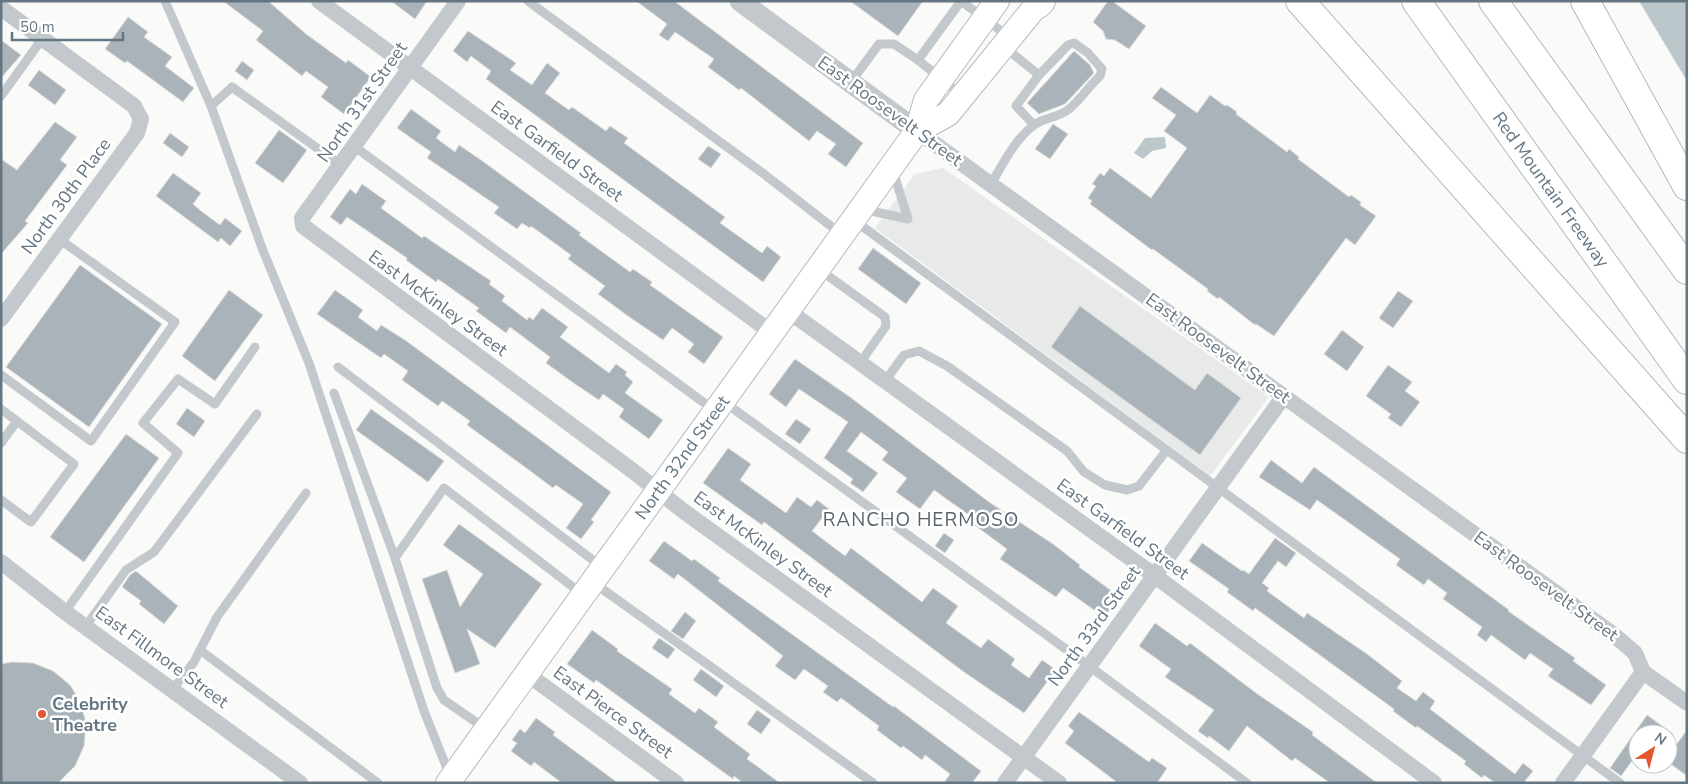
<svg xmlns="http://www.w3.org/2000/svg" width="1688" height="784" font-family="'Nunito Sans',sans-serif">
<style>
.built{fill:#e8e9e9}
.water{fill:#bbc7cb}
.building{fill:#aab3b9;stroke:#dcdcda}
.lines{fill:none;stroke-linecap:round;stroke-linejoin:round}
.secondary-casing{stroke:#b3babf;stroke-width:26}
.motorway-casing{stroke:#b4b9bd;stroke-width:30}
.service{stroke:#c3c8cc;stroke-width:9}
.minor{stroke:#c3c8cc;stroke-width:16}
.tertiary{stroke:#c3c8cc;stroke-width:21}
.secondary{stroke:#fff;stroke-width:24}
.motorway{stroke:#fff;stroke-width:28}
.poi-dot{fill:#e4572e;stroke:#fff;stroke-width:2}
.labels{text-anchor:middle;stroke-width:5;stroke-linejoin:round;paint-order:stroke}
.street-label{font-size:18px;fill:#657683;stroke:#fff}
.poi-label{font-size:18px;font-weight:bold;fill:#657683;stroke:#fff;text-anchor:start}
.neighbourhood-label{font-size:19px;letter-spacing:1px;fill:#57646e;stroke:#fff}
</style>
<rect width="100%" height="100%" fill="#fafaf8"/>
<path class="built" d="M943,168L1269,397L1210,476L875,228L915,174Z"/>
<g class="water">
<path d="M1639,1H1687V81Z"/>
<path d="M1165,137L1166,148L1152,151L1143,159L1134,153L1145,138Z"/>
</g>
<g class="building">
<path d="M223,1H268L306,34L346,63L348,60L371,77L344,114L321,97L328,87L306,71L302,76L256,40L263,31Z"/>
<path d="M391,1H427L415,19Z"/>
<path d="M636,1H674L863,143L846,167L828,154L836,144L817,131L809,141L741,88L739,90L708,67L714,59L675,32L668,41L659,35L667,24Z"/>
<path d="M850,1H923L898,36Z"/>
<path d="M1108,1H1112L1146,26L1129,49L1115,40L1106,39L1103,31L1093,22Z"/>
<path d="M128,17L148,32L144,37L172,57L165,66L194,88L183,102L127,61L125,63L105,49Z"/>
<path d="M468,31L516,63L510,70L532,85L547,63L560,73L545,93L569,110L572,107L606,131L610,126L628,138L624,143L725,217L720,223L762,253L767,246L781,257L763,282L486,79L491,71L471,56L467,62L453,51Z"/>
<path d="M1,40L21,55L1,78Z"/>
<path d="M1074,51L1090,65L1094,73L1065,104L1039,114L1027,103Z"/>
<path d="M242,61L254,70L247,80L235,71Z"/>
<path d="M39,70L66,90L55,105L28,85Z"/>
<path d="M1161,87L1197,113L1210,95L1225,106L1227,105L1237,112L1236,114L1287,152L1289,149L1299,157L1298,159L1349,197L1351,195L1361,202L1360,205L1376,216L1355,245L1346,238L1274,336L1256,324L1255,325L1219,297L1218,299L1207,291L1208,289L1153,249L1152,250L1090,204L1092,201L1088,198L1096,186L1092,184L1100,173L1104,176L1110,168L1151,198L1187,148L1164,131L1176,115L1152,98Z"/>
<path d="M411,109L441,131L436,138L455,152L459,145L481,160L581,233L579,235L630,272L633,269L652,282L650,285L723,337L704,364L688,352L694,344L672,328L663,340L628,316L598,294L605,286L568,259L571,255L531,226L530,228L522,223L517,229L494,213L499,207L427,158L431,152L397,128Z"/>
<path d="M55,122L77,137L60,160L67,165L25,221L28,223L1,254V159L17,170Z"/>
<path d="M1053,124L1068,134L1050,159L1035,149Z"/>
<path d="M279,130L307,150L283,183L255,163Z"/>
<path d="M170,133L189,147L182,157L163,143Z"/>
<path d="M708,146L721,154L711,168L698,159Z"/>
<path d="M173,173L201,193L193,204L201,211L220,225L225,218L242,231L230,246L221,238L218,242L156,196Z"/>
<path d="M362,184L386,201L381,208L422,238L424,236L491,281L489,284L505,296L502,301L527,320L529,317L533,320L542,308L568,327L560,337L609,373L616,364L627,372L625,375L633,382L625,393L663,420L649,439L619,417L624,409L603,394L599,400L575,384L546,363L550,357L510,327L506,333L476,311L479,308L438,279L436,282L406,260L407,258L347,217L341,225L330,217L350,189L356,194Z"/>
<path d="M873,248L921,283L906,304L858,269Z"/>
<path d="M80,265L162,324L89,427L6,367Z"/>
<path d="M229,290L263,315L215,381L182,356Z"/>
<path d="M335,290L363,310L358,317L377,331L381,325L405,340L611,492L591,520L594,522L581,539L566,528L583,504L556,485L553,488L525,467L467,425L470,421L442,401L438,406L402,380L408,371L384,354L381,358L317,314Z"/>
<path d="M1398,291L1413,301L1393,328L1379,318Z"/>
<path d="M1080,306L1195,390L1207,373L1241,398L1200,455L1051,347Z"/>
<path d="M1342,330L1364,347L1347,371L1324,354Z"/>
<path d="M795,359L850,397L989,502L1053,544L1080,565L1079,567L1113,592L1107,600L1114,604L1104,617L1063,588L1056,597L1000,559L1007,549L973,524L976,520L934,490L920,509L896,492L907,478L882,460L888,452L861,432L847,451L878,473L863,492L850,483L853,479L824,458L848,422L799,389L786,407L769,394Z"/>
<path d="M1388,365L1412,382L1405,391L1420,402L1401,427L1388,418L1391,414L1366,396Z"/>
<path d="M187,408L205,421L194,437L176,424Z"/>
<path d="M371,409L444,461L428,482L356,430Z"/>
<path d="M796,419L811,429L800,444L785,434Z"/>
<path d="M126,434L159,458L84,562L50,537Z"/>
<path d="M728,448L751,464L740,480L786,513L797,497L811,507L817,500L829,509L812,531L845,556L851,548L922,602L933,588L958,606L946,623L981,648L988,639L1015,659L1011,665L1029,678L1042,660L1056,670L1024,713L964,672L764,522L762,525L703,483Z"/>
<path d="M1271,460L1302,483L1314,467L1509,610L1508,611L1575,658L1573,661L1606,685L1591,705L1548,676L1553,669L1530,653L1525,660L1491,635L1486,642L1477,635L1482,627L1443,599L1447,593L1428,579L1424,585L1396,565L1400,559L1317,500L1310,510L1259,477Z"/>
<path d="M459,524L542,584L495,648L467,629L480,664L455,673L422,579L447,570L460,607L483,574L443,545Z"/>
<path d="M944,533L954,540L945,553L935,546Z"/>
<path d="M1275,538L1296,553L1286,567L1278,561L1262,583L1269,588L1267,591L1304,618L1307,613L1367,654L1402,681L1397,688L1416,701L1423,692L1435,701L1430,709L1515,774L1523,763L1533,771L1525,781L1527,783H1495L1484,775L1482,778L1464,764L1466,761L1417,726L1416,728L1393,711L1394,709L1255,608L1253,611L1227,592L1229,589L1189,561L1202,543L1242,571L1243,570L1249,574Z"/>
<path d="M664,541L692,561L694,559L720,578L718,581L893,707L894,706L981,771L972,783H944L950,774L925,755L922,760L903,746L901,748L877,730L879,726L841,698L837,702L823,692L828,686L804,669L795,680L775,666L783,656L678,574L674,579L649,561Z"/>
<path d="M136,571L178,606L164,624L139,604L141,601L122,587L130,575Z"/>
<path d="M685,612L696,621L683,639L671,631Z"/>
<path d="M1155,623L1187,646L1190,643L1256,693L1313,732L1312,735L1377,783H1330L1295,758L1292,761L1247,726L1229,751L1209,736L1208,738L1198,731L1214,710L1165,677L1171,669L1139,646Z"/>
<path d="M592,630L618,649L617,651L672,689L669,694L695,713L699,708L718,722L714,727L750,754L747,759L780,783H743L734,776L733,779L596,680L594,683L567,664Z"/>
<path d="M659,638L675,649L668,659L652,648Z"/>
<path d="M12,662L33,663L53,671L70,685L81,703L86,724L84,746L75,766L58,783H1V664Z"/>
<path d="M701,669L724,686L716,697L693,680Z"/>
<path d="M757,710L771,720L761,734L747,724Z"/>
<path d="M1079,712L1149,762L1152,758L1167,768L1157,783H1118L1065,743L1074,731L1068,726Z"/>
<path d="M1647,715L1673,734H1638V753L1621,776L1610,768Z"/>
<path d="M536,718L555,732L553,735L618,783H562L534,762L531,766L511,751L517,743L512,740L520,729L525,733Z"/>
<path d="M1687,730V776L1668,762V756Z"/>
</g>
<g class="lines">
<g class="secondary-casing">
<g id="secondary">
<path d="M917,131L948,114L1040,1"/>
<path id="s1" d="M448,783L917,131L926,100L997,1"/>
</g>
</g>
<g class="motorway-casing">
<g id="motorway">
<path d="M1300,1L1687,439"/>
<path id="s2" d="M1416,1L1687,380"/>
<path d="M1493,1L1687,270"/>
<path d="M1585,1L1687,186"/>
<path d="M1038,4L1041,1"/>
</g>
</g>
<g class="service">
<path d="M165,1L211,106L262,248L309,363L424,711L450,776"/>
<path d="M528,1L764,174L841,234"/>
<path d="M961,1L1009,37"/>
<path d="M918,60L961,1"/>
<path d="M851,82L879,44H894L918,60L961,95"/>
<path d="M1,96L42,39"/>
<path d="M211,106L232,87L342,166"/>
<path d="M1034,125L1016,106L1039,75"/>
<path d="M355,147L714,410"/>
<path d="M991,184C1003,164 1015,139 1034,125C1044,117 1059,118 1069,109C1080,100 1089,86 1100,76L1102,69L1088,53L1074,43L1068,45L1039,75L1003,46"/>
<path d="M862,209L908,219L893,171"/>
<path d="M855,221L1620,783"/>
<path d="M820,270L885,317L886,326L860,363"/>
<path d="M338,367L602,567"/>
<path d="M1,375L91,441L175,322L59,239"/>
<path d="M885,381L904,355L919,351L947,366L1067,451L1084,472L1105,485L1127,490L1139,486L1166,451"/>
<path d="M334,393L395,558"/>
<path d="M724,402L1081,660L1247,783"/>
<path d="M1,409L74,464L31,522L1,500"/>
<path d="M1,443L17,421"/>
<path d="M594,583L873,783"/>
<path d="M65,612L178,453L143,423L178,379L215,404L255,347"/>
<path d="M86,626L126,570L154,552L257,414"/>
<path d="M200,650L217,617L306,493"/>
<path d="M173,689L194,662L200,650L378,783"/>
<path d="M486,729L444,700L437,688L395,558L444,488L582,594"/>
</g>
<g class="minor">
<path d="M319,1L771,332"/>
<path d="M458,1L302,218L303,226L633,471L682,510L1059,783"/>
<path d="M1,8L134,106L141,119L137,133L1,319"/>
<path d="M917,131L1614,635L1635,653L1643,672L1687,703"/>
<path d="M787,310L1155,576L1434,783"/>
<path d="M1,562L65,612L300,783"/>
<path d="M526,673L676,783"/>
<path d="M1005,783L1284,396"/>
<path d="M1563,783L1643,672"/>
</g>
<path class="tertiary" d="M740,1L917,131"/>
<use href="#secondary" class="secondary"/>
<use href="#motorway" class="motorway"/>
</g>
<circle class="poi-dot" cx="42" cy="714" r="5"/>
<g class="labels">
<g class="street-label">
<text transform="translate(362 102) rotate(-55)" y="6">North 31st Street</text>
<text transform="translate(890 111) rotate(36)" y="6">East Roosevelt Street</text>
<text transform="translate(557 151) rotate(36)" y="6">East Garfield Street</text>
<text dy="6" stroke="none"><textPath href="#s2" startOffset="232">Red Mountain Freeway</textPath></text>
<text transform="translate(66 196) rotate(-54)" y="6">North 30th Place</text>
<text transform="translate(438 303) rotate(36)" y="6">East McKinley Street</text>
<text transform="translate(1218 348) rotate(36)" y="6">East Roosevelt Street</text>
<text dy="6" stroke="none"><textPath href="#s1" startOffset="401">North 32nd Street</textPath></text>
<text transform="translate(1123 529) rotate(36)" y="6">East Garfield Street</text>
<text transform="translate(763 544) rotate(36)" y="6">East McKinley Street</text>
<text transform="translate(1546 586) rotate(36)" y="6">East Roosevelt Street</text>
<text transform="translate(1094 626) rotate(-54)" y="6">North 33rd Street</text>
<text transform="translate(162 657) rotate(36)" y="6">East Fillmore Street</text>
<text transform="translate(613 712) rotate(36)" y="6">East Pierce Street</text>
</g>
<g class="poi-label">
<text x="52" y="710">Celebrity<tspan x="52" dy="21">Theatre</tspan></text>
</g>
<g class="neighbourhood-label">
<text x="921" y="526">RANCHO HERMOSO</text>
</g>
</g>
<rect width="1688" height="784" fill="none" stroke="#657683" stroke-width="5"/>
<g transform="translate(1653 749) rotate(36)"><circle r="24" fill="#ffffff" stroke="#c1c8cd"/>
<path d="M0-4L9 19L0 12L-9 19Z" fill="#e4572e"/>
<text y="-8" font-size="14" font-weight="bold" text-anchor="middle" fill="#657683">N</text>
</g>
<path d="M12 32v8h111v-8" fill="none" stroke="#657683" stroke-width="2.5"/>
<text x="20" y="32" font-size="15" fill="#657683" stroke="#ffffff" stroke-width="4" paint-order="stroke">50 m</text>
</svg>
